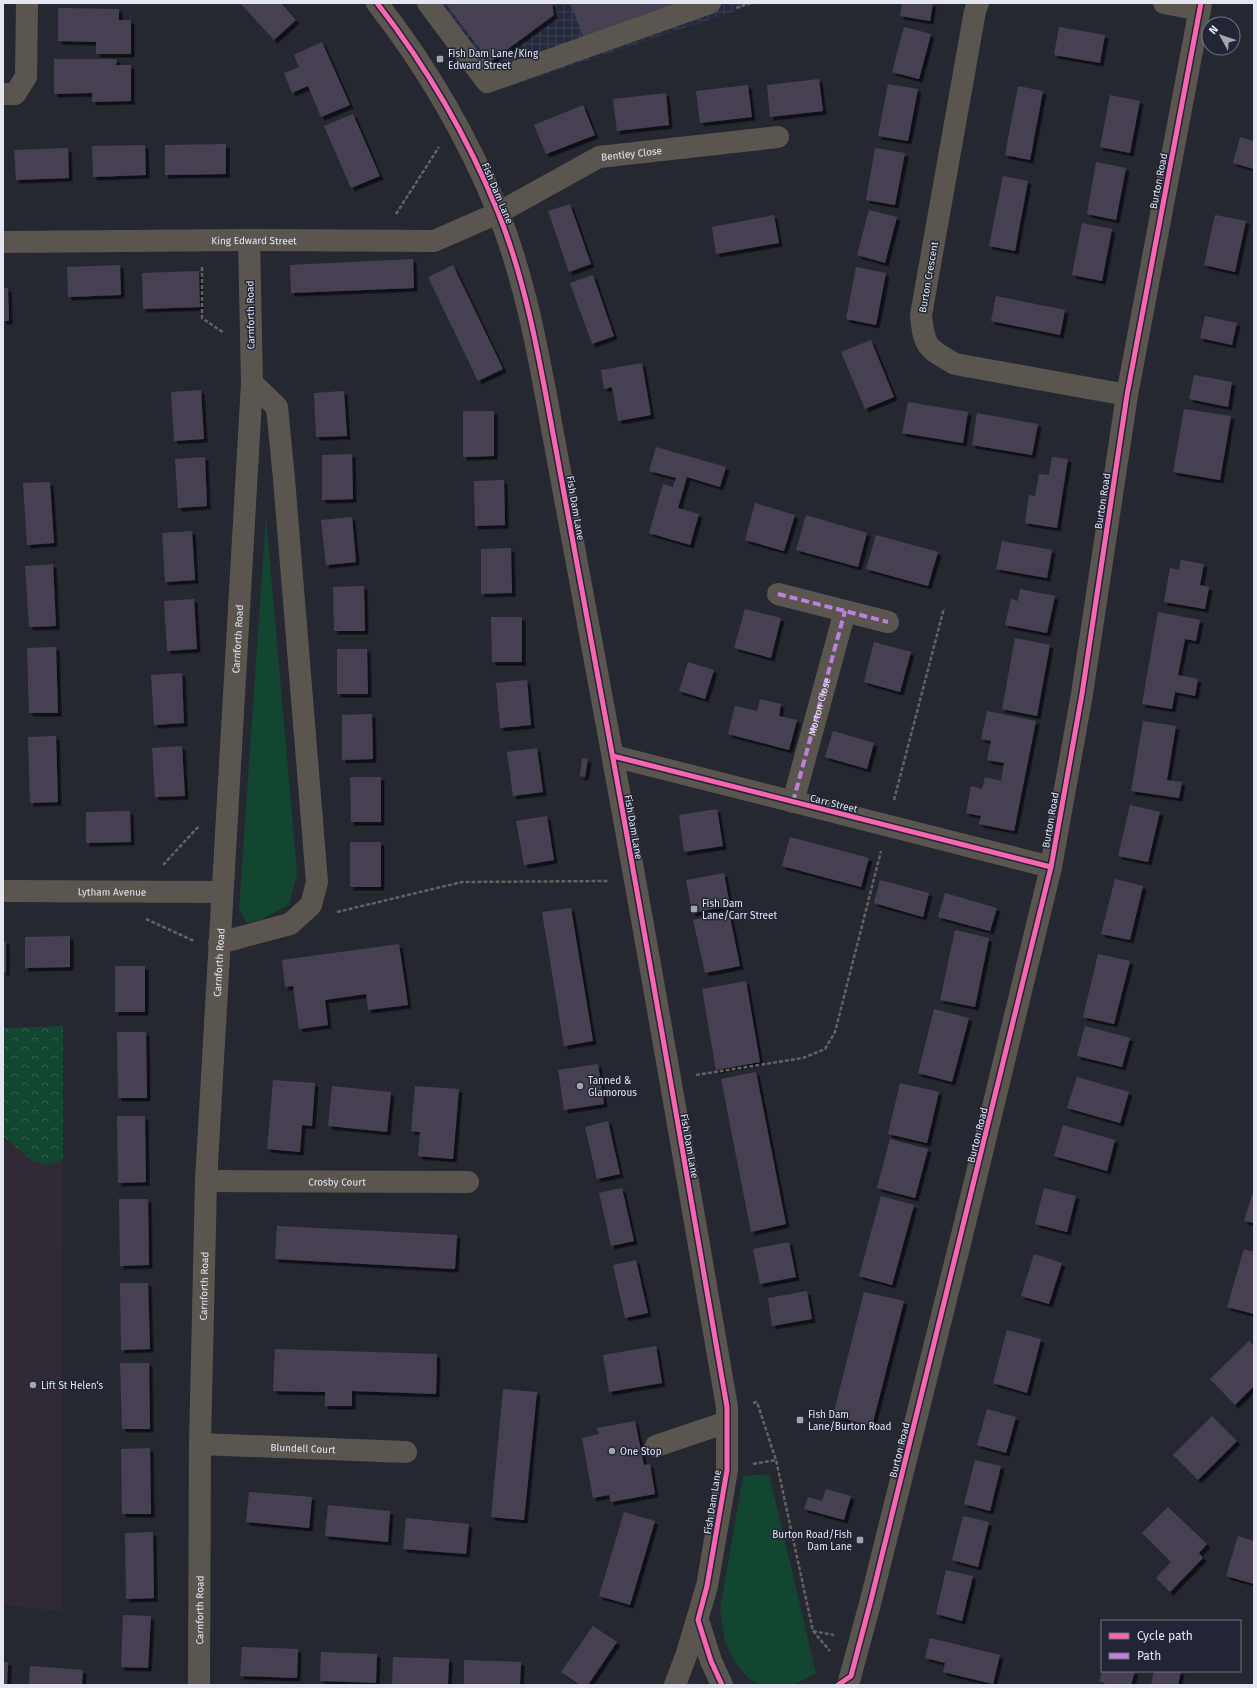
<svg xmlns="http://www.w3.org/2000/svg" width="1257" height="1688" font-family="'Fira Sans',sans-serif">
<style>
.industrial{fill:url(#industrial-grid)}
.education{fill:#322937}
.grass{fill:#124630}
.forest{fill:url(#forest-crowns)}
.building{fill:#474153;filter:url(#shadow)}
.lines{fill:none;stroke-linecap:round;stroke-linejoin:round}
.path{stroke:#646260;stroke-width:2.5;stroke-dasharray:4 2;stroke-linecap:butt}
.minor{stroke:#5a564f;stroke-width:22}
.quiet{stroke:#c07fdc;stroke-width:4;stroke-dasharray:8 4;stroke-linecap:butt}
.cycleway-casing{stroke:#222535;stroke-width:8}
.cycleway{stroke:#f766af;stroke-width:5}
.poi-dot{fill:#a2a4ae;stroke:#222535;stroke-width:1.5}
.labels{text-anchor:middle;stroke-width:3;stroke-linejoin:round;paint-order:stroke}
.poi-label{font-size:10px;fill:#e4e7f2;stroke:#222535;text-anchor:start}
.street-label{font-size:10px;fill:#e4e7f2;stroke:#222535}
</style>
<defs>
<pattern id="industrial-grid" width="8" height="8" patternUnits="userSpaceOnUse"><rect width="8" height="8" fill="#252a3e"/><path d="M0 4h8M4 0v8" fill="none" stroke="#3a3f51"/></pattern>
<pattern id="forest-crowns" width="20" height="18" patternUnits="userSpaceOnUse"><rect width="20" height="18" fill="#124630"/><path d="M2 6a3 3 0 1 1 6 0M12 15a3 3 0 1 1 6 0" fill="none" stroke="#34614e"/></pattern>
<filter id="shadow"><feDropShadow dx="3.5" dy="3.5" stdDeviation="0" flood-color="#0009"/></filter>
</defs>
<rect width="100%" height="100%" fill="#262831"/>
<path class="industrial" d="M417,3H759L484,95Z"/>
<path class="education" d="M3,1136L33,1161L48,1164L63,1160L61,1611L3,1605Z"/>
<g class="grass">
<path d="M266,516L297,873L289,905L260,920L247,923L239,910Z"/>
<path d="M769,1474L816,1673L794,1685H759L747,1677L734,1661L725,1641L720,1609L743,1476Z"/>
</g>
<path class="forest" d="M63,1026V1160L48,1165L33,1161L3,1136V1028Z"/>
<g class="building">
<path d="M240,3H281L296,20L274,40Z"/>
<path d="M445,3H552L554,15L490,62Z"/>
<path d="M570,3H683L585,41Z"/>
<path d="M902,3H933L930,21L900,16Z"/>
<path d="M58,8L119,9V20H131V54H96V42L58,41Z"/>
<path d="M904,27L931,34L919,79L892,72Z"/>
<path d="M1059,27L1105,35L1100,63L1054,55Z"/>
<path d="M322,42L350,105L321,117L308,86L292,93L284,73L299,67L294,55Z"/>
<path d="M54,59H117L116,65H131V101L92,102V93L54,94Z"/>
<path d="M819,79L823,111L770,117L767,85Z"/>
<path d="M888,84L918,89L908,141L878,136Z"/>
<path d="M748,85L752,117L700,123L696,91Z"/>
<path d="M1018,86L1043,91L1030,160L1005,155Z"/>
<path d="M666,93L669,125L617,131L613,99Z"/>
<path d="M1110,95L1140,101L1130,153L1100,147Z"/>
<path d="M583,105L595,135L546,154L534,125Z"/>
<path d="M353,114L380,176L351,188L324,126Z"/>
<path d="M1240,137L1254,141V169L1233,163Z"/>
<path d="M226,144V174L165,175V145Z"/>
<path d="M145,145L146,175L93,177L92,146Z"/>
<path d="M68,148L69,178L16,180L14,150Z"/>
<path d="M875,148L905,153L895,205L866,200Z"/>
<path d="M1096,162L1126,168L1116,220L1087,214Z"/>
<path d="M1003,176L1028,181L1015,251L989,246Z"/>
<path d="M570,204L591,264L569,272L548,211Z"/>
<path d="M869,210L897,217L885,263L857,255Z"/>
<path d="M774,215L779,243L716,254L712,227Z"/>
<path d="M1215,215L1246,221L1235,272L1204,265Z"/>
<path d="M1082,223L1112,229L1102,281L1072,275Z"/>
<path d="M413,259L414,288L291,293L290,265Z"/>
<path d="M120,265L121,295L68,297L67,267Z"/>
<path d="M453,265L503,369L478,381L428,277Z"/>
<path d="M856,267L886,273L876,325L846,319Z"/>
<path d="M199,271L200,307L143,309L142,273Z"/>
<path d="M593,275L614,336L592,344L570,283Z"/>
<path d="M3,288H8L9,321H3Z"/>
<path d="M996,296L1065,310L1060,335L991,321Z"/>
<path d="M1205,316L1237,323L1232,345L1200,338Z"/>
<path d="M871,340L894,397L865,409L841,352Z"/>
<path d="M642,363L651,415L618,421L612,387L604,389L601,370Z"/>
<path d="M1194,375L1232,382L1228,407L1189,399Z"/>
<path d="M201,390L204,439L174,441L171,392Z"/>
<path d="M344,391L347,436L316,437L314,393Z"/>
<path d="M908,402L968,412L963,443L902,433Z"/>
<path d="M1184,409L1231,416L1220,480L1173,472Z"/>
<path d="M463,411H494V456L463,457Z"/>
<path d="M977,413L1038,424L1032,455L972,445Z"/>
<path d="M656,447L726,467L720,487L687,477L678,508L699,514L690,545L649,533L663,484L673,487L676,478L649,471Z"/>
<path d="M352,454L353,499L322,500V455Z"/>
<path d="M205,457L207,506L178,508L175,459Z"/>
<path d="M1052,457L1068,459L1057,528L1025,523L1029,495L1035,496L1039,474L1049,475Z"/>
<path d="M504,480L505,525L475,526L474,481Z"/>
<path d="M50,482L54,543L27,545L23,483Z"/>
<path d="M755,503L795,515L784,551L745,540Z"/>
<path d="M806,515L867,533L858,567L796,550Z"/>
<path d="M352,517L356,562L326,565L321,520Z"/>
<path d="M192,531L195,580L165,582L162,533Z"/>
<path d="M876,535L938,552L928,586L866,569Z"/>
<path d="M1002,541L1052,550L1047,578L996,569Z"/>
<path d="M511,548L512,593L481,594V549Z"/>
<path d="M1181,560L1204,564L1200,585L1209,587L1205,609L1164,602L1170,568L1179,570Z"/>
<path d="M53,564L56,626L29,627L25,566Z"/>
<path d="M364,586L365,631H334L333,587Z"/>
<path d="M1020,589L1055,596L1047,633L1005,625L1011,599L1018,601Z"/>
<path d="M194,599L197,649L167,651L164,601Z"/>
<path d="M745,609L781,618L771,658L734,648Z"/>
<path d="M1158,612L1200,620L1196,641L1185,639L1178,675L1198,679L1195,696L1175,692L1172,709L1142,704Z"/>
<path d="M491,617H522V662H492Z"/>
<path d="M1015,638L1050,645L1037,716L1002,709Z"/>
<path d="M874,642L911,652L900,692L864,682Z"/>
<path d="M56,647L58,713H29L27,648Z"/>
<path d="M337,649H367L368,694H337Z"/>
<path d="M688,662L714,670L705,699L679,691Z"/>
<path d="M182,673L184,723L154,725L151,675Z"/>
<path d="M527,680L531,725L500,728L496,683Z"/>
<path d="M760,699L781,704L779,716L797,720L789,750L728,734L735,706L757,711Z"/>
<path d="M987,711L1036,721L1014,831L979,824L981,816L966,813L971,786L982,789L985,777L1001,781L1004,763L987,760L991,741L981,739Z"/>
<path d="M372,714L373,759L342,760V715Z"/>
<path d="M1143,721L1176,726L1167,780L1182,782L1179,798L1131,791Z"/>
<path d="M833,731L874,743L867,769L825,757Z"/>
<path d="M56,736L58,802L30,803L28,737Z"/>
<path d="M182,746L185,796L155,797L152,748Z"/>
<path d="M537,748L543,792L513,796L507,752Z"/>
<path d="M582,758L588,759L585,777L580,776Z"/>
<path d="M350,777H381V822H351Z"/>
<path d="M1130,805L1160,812L1148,862L1118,856Z"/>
<path d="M717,809L723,846L684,852L679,815Z"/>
<path d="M130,811L131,842L86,843V812Z"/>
<path d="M547,816L554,860L524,865L516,821Z"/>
<path d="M790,837L869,858L861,887L782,866Z"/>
<rect x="350" y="842" width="31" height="45"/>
<path d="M724,873L730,906L692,913L686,880Z"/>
<path d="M1115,879L1143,886L1130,940L1101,934Z"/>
<path d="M880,880L929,893L923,917L874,903Z"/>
<path d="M945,893L997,908L990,931L938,917Z"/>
<path d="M571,908L593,1041L564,1046L542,912Z"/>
<path d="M729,912L740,966L705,973L693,920Z"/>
<path d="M955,930L989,938L975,1007L940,1000Z"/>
<path d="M70,936V967L25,968V937Z"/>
<rect x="3" y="941" width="3" height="31"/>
<path d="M399,944L408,1005L368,1010L366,994L325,1000L328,1025L299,1029L293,986L285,987L282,960Z"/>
<path d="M1098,954L1130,961L1114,1024L1083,1017Z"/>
<rect x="115" y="966" width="30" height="46"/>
<path d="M746,981L760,1062L716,1070L702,989Z"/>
<path d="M934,1009L969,1018L952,1082L918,1073Z"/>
<path d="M1085,1026L1130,1038L1122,1067L1077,1056Z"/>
<path d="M117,1032H146L147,1098H118Z"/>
<path d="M598,1064L604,1104L564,1110L558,1070Z"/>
<path d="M756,1072L786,1224L751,1232L721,1079Z"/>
<path d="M1077,1077L1129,1092L1120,1123L1067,1108Z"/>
<path d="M273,1080L315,1083L312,1126L302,1125L300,1152L267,1149Z"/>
<path d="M900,1083L939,1092L927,1143L888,1134Z"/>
<path d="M332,1086L391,1092L387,1132L328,1126Z"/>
<path d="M415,1086L459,1089L453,1159L418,1156L420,1132L411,1131Z"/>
<path d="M117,1116H145L146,1182L118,1183Z"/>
<path d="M608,1121L620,1174L597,1179L585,1127Z"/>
<path d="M1063,1125L1115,1140L1107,1171L1054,1156Z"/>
<path d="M890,1139L928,1149L915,1198L877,1188Z"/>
<path d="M622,1188L634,1241L611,1246L599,1193Z"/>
<path d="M1044,1188L1076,1196L1067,1232L1035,1224Z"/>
<path d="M1254,1189V1223L1244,1221Z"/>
<path d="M881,1196L914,1205L892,1285L859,1276Z"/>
<path d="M119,1199H148L149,1265L120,1266Z"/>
<path d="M277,1226L457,1235L455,1269L275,1259Z"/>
<path d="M789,1242L796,1277L760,1284L753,1249Z"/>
<path d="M1244,1249L1254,1252V1314L1227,1307Z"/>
<path d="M1034,1254L1062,1263L1049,1304L1021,1296Z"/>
<path d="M636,1260L648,1313L625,1318L613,1265Z"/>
<path d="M120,1283H148L150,1349L121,1350Z"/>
<path d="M807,1291L812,1319L772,1326L768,1298Z"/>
<path d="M864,1292L904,1301L872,1426L833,1416Z"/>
<path d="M1007,1330L1041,1339L1027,1393L993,1383Z"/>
<path d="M1249,1341L1254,1346V1386L1235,1405L1210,1379Z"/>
<path d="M656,1346L662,1383L609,1392L603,1355Z"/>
<path d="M275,1349L437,1354L436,1394L352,1391V1406H325V1392L273,1391Z"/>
<path d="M120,1363H149L150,1429H122Z"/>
<path d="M503,1389L537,1392L524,1520L491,1517Z"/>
<path d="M987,1409L1016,1417L1006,1453L977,1445Z"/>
<path d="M1212,1416L1237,1441L1198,1480L1173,1455Z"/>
<path d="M635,1421L644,1465L650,1464L655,1494L611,1502L609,1495L593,1498L582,1438L599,1434L597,1428Z"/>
<path d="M150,1448L151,1514H122L121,1449Z"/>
<path d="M975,1460L1001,1466L990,1511L964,1504Z"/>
<path d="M826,1489L851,1496L844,1520L804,1509L808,1497L822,1501Z"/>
<path d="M249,1492L312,1497L309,1528L246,1522Z"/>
<path d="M328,1505L390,1511L388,1542L325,1536Z"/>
<path d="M1168,1507L1207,1544L1199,1553L1203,1558L1170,1592L1156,1578L1171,1562L1142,1533Z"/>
<path d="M624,1512L655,1521L630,1605L599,1596Z"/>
<path d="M963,1516L989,1522L978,1567L952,1560Z"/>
<path d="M406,1518L469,1524L466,1554L403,1549Z"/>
<path d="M153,1532L154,1598L126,1599L125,1533Z"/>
<path d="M1238,1536L1254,1541V1584L1226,1576Z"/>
<path d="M946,1570L973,1576L962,1621L936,1614Z"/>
<path d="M123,1615L151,1616L148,1668L121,1667Z"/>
<path d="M593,1626L617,1642L588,1685H580L561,1672Z"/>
<path d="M930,1638L1000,1655L993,1684L943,1672L945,1663L925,1658Z"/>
<path d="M242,1647L298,1649L297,1678L240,1676Z"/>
<path d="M321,1652L377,1654L376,1683L320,1681Z"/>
<path d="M393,1657L449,1659L448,1685H392Z"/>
<path d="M464,1660L521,1662L520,1685H464Z"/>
<path d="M3,1662H8L7,1685H3Z"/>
<path d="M30,1666L83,1670L82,1685H29Z"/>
<path d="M1102,1671H1135L1131,1685H1108L1099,1681Z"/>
<path d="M1154,1671H1181L1178,1685H1151Z"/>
</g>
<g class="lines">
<g class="path">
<path d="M736,8L750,3"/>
<path d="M396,214L439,147"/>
<path d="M202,267V318L224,333"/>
<path d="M894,800L944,608"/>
<path d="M163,865L199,826"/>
<path d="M337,912L462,882L608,881"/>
<path d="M146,919L194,941"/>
<path d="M696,1075L803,1058L825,1049L835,1032L881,851"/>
<path d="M753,1403L757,1402L776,1460L813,1631L830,1651"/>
<path d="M753,1464L776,1460"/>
<path d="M813,1631L834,1635"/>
</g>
<g class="minor">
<path d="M377,3C426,66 468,138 498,212C527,285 540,363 554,439C570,526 586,613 602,699C646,935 686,1171 727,1407V1470L707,1586L687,1653L675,1685"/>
<path d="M428,3L487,82L710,3"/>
<path d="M978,3L975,11L921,315C924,347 927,348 955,364L1127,395"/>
<path d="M1164,3L1200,10"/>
<path d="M3,94H15L26,77L27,3"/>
<path id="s1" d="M3,242L249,240L434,241L498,213L599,157L778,137"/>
<path d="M778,594L888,622"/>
<path d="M613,756L1051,867"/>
<path id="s2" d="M793,802L845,611"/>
<path id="s3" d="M3,891L222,892"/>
<path d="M219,943L290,924L311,905L317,882L284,479L277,407L252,383"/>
<path id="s4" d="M206,1181L468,1182"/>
<path id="s5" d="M200,1444L406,1452"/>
<path d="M656,1446L727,1422"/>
<path d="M698,1620L711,1661L722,1685"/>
<path id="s6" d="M199,1685L200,1444L206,1181L252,383L249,240"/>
<path d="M848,1685L871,1600L963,1231L1051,867L1082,694L1127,395L1201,3"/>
</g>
<g class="quiet">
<path d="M778,594L888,622"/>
<path d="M793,802L845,611"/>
</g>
<g class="cycleway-casing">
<g id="cycleway">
<path d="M377,3C426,66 468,138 498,212C527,285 540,363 554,439C570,526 586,613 602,699C646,935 686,1171 727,1407V1470L707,1586L698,1620L711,1661L722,1685"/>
<path d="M613,756L1051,867"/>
<path d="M838,1685L851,1676L871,1600L1051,867L1082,694L1127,395L1201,3"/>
</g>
</g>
<use href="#cycleway" class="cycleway"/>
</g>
<g class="poi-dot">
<rect x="436" y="55" width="8" height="8" rx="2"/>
<rect x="690" y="905" width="8" height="8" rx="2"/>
<circle cx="580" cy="1086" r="4"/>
<circle cx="33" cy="1385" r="4"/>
<rect x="796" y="1416" width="8" height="8" rx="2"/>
<circle cx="612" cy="1451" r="4"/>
<rect x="856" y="1536" width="8" height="8" rx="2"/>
</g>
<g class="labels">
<g class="poi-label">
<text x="448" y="57">Fish Dam Lane/King<tspan x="448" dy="12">Edward Street</tspan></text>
<text x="702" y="907">Fish Dam<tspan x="702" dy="12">Lane/Carr Street</tspan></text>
<text x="588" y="1084">Tanned &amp;<tspan x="588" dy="12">Glamorous</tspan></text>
<text x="41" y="1389">Lift St Helen's</text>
<text x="808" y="1418">Fish Dam<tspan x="808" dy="12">Lane/Burton Road</tspan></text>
<text x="620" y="1455">One Stop</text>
<text x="852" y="1538" text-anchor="end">Burton Road/Fish<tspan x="852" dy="12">Dam Lane</tspan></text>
</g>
<g class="street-label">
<text dy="4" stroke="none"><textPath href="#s1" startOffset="649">Bentley Close</textPath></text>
<text transform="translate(1158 181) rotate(-79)" y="4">Burton Road</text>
<text transform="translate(498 193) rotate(67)" y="4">Fish Dam Lane</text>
<text dy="4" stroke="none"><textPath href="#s1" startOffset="251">King Edward Street</textPath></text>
<text transform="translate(928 277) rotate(-80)" y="4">Burton Crescent</text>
<text transform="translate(250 315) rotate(-91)" y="4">Carnforth Road</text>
<text transform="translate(1102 501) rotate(-81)" y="4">Burton Road</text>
<text transform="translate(576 508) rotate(80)" y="4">Fish Dam Lane</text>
<text dy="4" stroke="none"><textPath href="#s6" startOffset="1047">Carnforth Road</textPath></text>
<text dy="4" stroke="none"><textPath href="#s2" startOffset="99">Morton Close</textPath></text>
<text transform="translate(834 803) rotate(14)" y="4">Carr Street</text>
<text transform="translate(1050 820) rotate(-80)" y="4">Burton Road</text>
<text transform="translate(634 827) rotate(80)" y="4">Fish Dam Lane</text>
<text dy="4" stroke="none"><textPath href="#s3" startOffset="109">Lytham Avenue</textPath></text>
<text dy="4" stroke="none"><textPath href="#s6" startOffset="723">Carnforth Road</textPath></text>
<text transform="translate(977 1135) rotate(-76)" y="4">Burton Road</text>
<text transform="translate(690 1146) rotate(80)" y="4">Fish Dam Lane</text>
<text dy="4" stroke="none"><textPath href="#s4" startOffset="131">Crosby Court</textPath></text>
<text dy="4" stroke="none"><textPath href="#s6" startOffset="399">Carnforth Road</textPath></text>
<text dy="4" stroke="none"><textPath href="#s5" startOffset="103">Blundell Court</textPath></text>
<text transform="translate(899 1450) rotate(-76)" y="4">Burton Road</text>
<text transform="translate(712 1502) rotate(-81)" y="4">Fish Dam Lane</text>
<text dy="4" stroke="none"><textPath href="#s6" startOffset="75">Carnforth Road</textPath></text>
</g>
</g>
<rect width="1257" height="1688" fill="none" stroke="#e4e7f2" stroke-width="8"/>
<rect x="1101" y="1620" width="140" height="52" fill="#222535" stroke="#707381"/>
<rect x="1109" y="1633" width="20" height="6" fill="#f766af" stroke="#707381"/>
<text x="1137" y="1640" font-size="12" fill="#e4e7f2">Cycle path</text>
<rect x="1109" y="1653" width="20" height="6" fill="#c07fdc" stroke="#707381"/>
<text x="1137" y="1660" font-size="12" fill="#e4e7f2">Path</text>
<g transform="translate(1221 36) rotate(310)"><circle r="19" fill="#222535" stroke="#707381"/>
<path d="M0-3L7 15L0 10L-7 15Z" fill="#a2a4ae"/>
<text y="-6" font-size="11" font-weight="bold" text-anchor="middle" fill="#e4e7f2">N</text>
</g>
</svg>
